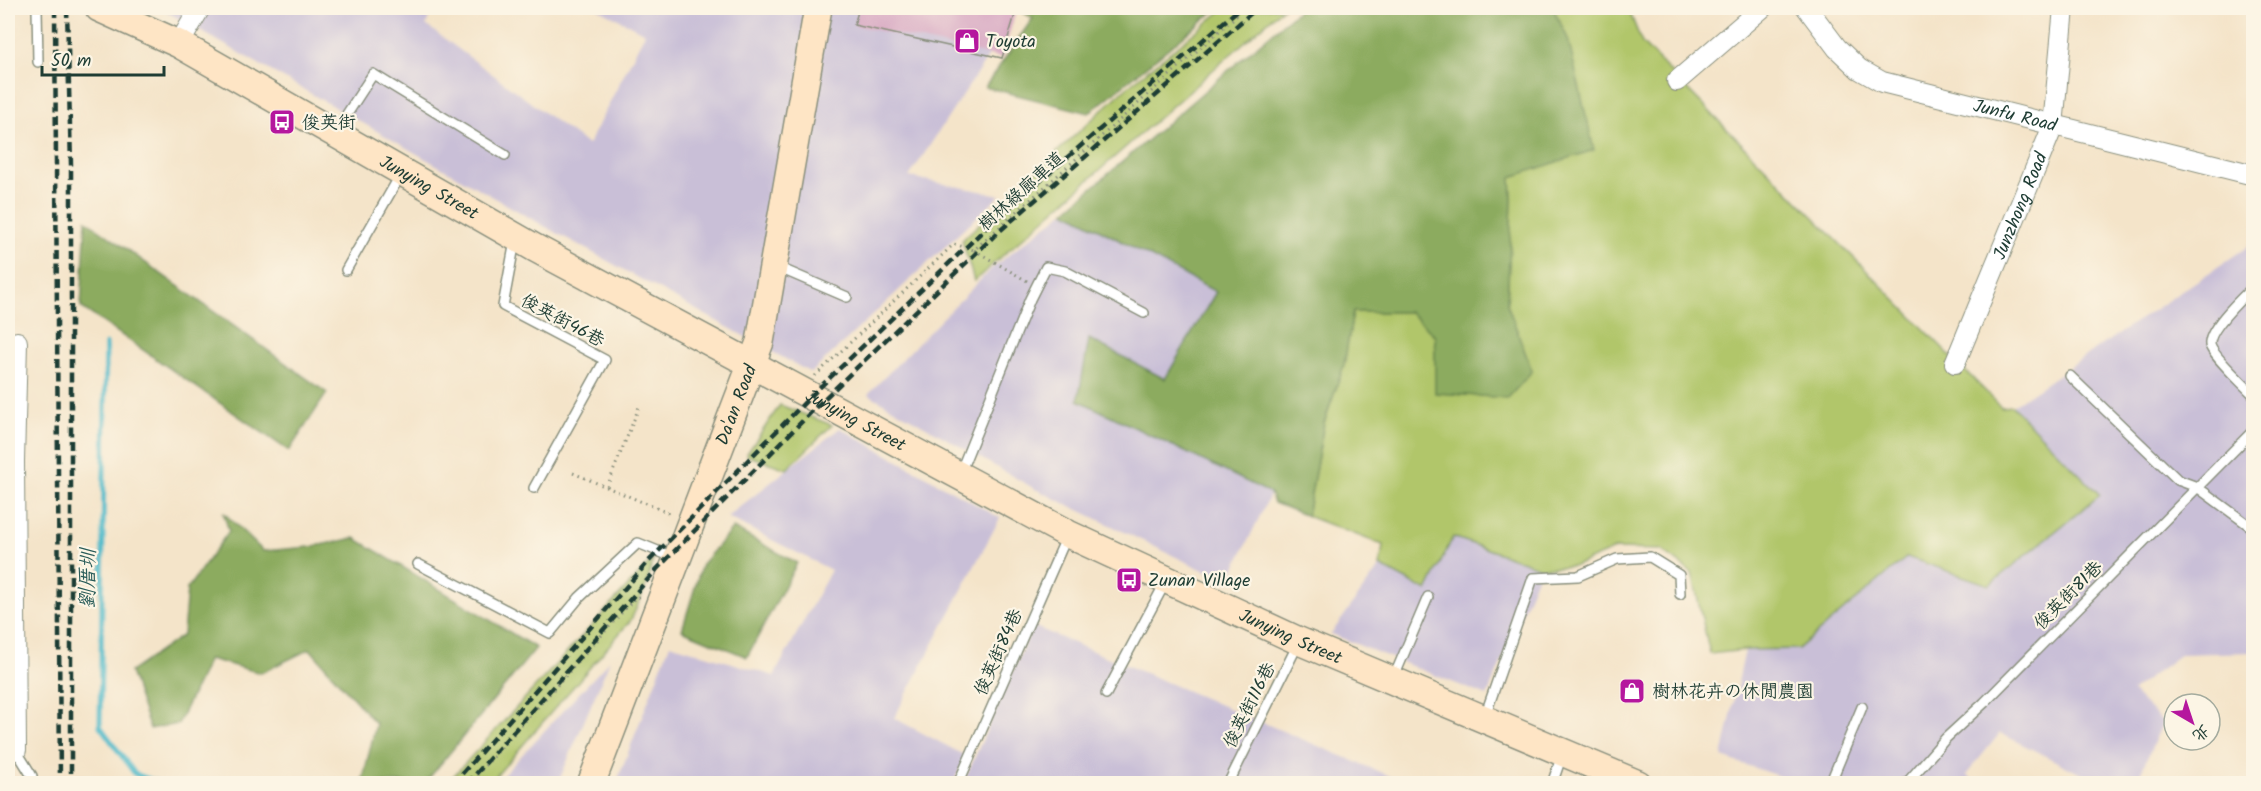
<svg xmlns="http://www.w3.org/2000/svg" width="2261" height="791" font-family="Kalam,'LXGW WenKai TC','Klee One',sans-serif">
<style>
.industrial{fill:#c9bfd7}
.green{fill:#b1c66a;stroke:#68824f;stroke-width:1.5}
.forest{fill:#8cab5e;stroke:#567449;stroke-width:1.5}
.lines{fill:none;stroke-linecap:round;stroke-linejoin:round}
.stream{stroke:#4db9c9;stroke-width:5}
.building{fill:#d6a4c1}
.lane-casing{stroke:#8a907e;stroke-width:12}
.street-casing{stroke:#8a907e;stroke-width:22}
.secondary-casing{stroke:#8a907e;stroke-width:30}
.path{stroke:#8a907e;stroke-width:3;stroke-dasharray:1.5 4.5;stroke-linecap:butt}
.lane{stroke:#fff;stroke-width:9}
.street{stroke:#fff;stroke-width:20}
.secondary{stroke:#fee5c5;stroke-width:27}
.rail{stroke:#1f3d34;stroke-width:4.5;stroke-dasharray:9 4.5;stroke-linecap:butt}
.labels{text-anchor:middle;stroke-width:4.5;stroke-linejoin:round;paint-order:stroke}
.poi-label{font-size:18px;fill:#1f3d34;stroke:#fcf5e5;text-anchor:start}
.street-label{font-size:18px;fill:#1f3d34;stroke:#fcf5e5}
.water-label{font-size:20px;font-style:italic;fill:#2a5c59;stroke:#fcf5e5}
</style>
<rect width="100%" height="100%" fill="#fcf5e5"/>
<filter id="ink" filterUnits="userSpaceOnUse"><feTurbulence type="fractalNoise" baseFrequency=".0167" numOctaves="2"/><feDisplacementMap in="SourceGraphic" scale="12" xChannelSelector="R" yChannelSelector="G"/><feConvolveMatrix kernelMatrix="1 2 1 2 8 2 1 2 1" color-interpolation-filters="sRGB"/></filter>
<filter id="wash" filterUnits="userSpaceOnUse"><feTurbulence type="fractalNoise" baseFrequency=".008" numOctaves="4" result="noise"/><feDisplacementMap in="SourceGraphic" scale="24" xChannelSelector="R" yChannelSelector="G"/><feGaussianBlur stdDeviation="1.35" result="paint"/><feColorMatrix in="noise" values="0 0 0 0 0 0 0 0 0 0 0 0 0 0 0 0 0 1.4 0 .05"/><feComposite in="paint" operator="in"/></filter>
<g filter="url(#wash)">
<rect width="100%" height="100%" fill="#f4e4c9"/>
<g class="industrial">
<path d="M160,8H433L426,25L588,145L645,33L597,8H1020L909,177L1000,195L811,373L546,227Z"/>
<path d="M1065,211L1217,292L1165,379L1078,400L1271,493L1228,582L1035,489L868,394L992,268Z"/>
<path d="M2253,243V652L2181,654L2132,691L2163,722L2136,783H2099L2000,733L1966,775L1978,783H1799L1722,757L1745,650L1798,649L1907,557L1989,585L2100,495L2012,406Z"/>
<path d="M840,428L1000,518L894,718L966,756L953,783L616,784L670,644L774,676L831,570L727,517Z"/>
<path d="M1453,536L1541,568L1487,696L1331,634L1380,566L1427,591Z"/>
<path d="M1033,626L1406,783L963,784Z"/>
<path d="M610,660L558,783H496Z"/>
</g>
<g class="green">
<path d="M1225,8H1283L974,281L962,240L1127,87Z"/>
<path d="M1553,8H1628L1642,43L2001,407L2012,406L2100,495L1989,585L1907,557L1798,649L1745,650L1710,654L1692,573L1661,550L1615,549L1575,566L1541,568L1453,537L1427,591L1380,566L1383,545L1307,516L1324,423L1344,365L1353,312H1410L1435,336L1436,393L1532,371L1507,304L1512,201L1511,176L1568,39Z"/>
<path d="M780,405L832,425L787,469L746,455Z"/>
<path d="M653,559L647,584L631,620L490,783H447Z"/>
</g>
<g class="forest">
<path d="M1015,8H1218L1089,113L985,87L1033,18Z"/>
<path d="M1301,8H1553L1568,39L1594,150L1511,177L1512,201L1507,304L1532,371L1508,398L1435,393V336L1410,312H1353L1344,365L1324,423L1307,516L1274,503L1270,493L1078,400L1089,339L1165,379L1216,292L1065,211Z"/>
<path d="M86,220L327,393L289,451L81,307Z"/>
<path d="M223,512L263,551L310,547L355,538L536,648L425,783H362L376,724L310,649L261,673L209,659L178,724L150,729L130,672L183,635L187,589L229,531Z"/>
<path d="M733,528L797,563L747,657L682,630L702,564Z"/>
</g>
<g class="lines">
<path class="stream" d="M106,344L100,726L135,774L163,784"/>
</g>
<g id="blocks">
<path class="building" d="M859,8H1017L1002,58L854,25Z"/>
</g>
</g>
<g filter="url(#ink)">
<use href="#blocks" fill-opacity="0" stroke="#8a907e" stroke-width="1.5"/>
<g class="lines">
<g class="lane-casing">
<g id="lane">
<path d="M37,8L38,62"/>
<path d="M336,131L373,74L505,155"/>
<path d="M515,241L503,306L605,360L534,488"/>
<path d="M775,266L847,297"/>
<path d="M346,270L401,174"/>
<path d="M2254,286C2243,297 2208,329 2210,345C2212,355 2245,386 2254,395"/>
<path d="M2070,376L2178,480L2197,487L2254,529"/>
<path d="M960,473L1030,299L1046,267L1065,271L1144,313"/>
<path d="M418,564L550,633L579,598L638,543L675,558"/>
<path d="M1394,677L1428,597"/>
<path d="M1106,694L1165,583"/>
<path d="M1485,716L1533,578L1578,576L1617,559L1650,557L1679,575L1680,594"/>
<path d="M16,750L32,776V784"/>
<path d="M958,784L1067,536"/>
<path d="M1228,784L1298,644"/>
<path d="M1552,784L1562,755"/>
<path d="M1830,784L1862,707"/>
<path d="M1906,784L1946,738L1984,703L2254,430"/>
</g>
</g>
<g class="street-casing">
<g id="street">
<path id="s1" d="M1807,8L1837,48L1859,69L1882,82L2254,175"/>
<path d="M179,44L200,8"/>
<path d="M1677,81L1762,8"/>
<path id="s2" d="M1955,363L2053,126L2064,8"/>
<path d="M16,750L14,461L17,342"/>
</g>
</g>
<g class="secondary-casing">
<g id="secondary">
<path id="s3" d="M99,8L179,44L535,248L1068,534L1299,641L1638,784"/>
<path id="s4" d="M591,784L760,342L818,8"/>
</g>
</g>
<g class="path">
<path d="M974,250L1027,281"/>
<path d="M815,376L954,244L974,250L1245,8"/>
<path d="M573,473L671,514"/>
<path d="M607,487L639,407"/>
<path d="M469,784L634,599L641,596"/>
</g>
<use href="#lane" class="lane"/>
<use href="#street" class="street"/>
<use href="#secondary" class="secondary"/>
<g class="rail">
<path d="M55,8L60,784"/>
<path d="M67,8L71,165V784"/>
<path d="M453,784L649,561L816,391L987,227L1240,8"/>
<path d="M467,784L657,569L823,400L995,235L1257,8"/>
</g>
</g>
</g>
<defs>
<g id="shop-square" transform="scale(1.35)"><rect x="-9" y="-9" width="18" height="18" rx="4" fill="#b5179e" stroke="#fcf5e5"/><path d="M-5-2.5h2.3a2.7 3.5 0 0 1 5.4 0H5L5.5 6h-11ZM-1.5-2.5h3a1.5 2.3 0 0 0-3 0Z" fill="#fff"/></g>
<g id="bus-square" transform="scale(1.35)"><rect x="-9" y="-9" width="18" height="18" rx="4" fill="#b5179e" stroke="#fcf5e5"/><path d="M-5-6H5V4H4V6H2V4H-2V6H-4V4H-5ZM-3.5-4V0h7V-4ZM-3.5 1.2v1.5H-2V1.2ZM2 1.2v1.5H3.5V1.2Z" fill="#fff"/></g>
</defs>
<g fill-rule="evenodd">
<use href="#shop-square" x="967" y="41"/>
<use href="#bus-square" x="282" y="122"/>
<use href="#bus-square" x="1129" y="580"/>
<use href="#shop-square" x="1632" y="691"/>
</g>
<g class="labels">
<g class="poi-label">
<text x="986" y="47">Toyota</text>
<text x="302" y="128">俊英街</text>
<text x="1148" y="586">Zunan Village</text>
<text x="1652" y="697">樹林花卉の休閒農園</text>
</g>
<g class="street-label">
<text dy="6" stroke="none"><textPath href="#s1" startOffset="244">Junfu Road</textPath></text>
<text dy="6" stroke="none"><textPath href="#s3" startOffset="376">Junying Street</textPath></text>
<text transform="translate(1021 191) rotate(-42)" y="6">樹林綠廊車道</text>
<text dy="6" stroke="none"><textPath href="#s2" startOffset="170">Junzhong Road</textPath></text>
<text transform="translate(563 320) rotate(28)" y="6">俊英街46巷</text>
<text dy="6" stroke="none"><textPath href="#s4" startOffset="406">Da'an Road</textPath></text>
<text dy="6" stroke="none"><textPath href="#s3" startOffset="862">Junying Street</textPath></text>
<text transform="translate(2068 595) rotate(-45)" y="6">俊英街81巷</text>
<text dy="6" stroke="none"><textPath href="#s3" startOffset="1348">Junying Street</textPath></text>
<text transform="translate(998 652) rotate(-66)" y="6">俊英街84巷</text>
<text transform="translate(1249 705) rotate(-63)" y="6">俊英街116巷</text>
</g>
<g class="water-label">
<text transform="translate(87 579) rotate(-89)" y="7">劉厝圳</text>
</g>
</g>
<rect width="2261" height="791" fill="none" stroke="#fcf5e5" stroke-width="30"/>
<g transform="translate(2192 722) rotate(141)"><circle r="28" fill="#fcf5e5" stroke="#a4ab9e" stroke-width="1.5"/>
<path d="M0-4.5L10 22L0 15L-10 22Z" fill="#b5179e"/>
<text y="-9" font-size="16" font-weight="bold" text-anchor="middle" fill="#1f3d34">北</text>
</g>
<path d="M42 66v9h122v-9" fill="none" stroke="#1f3d34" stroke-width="3"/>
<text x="51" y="66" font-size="18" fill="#1f3d34" stroke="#fcf5e5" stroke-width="4.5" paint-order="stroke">50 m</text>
</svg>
